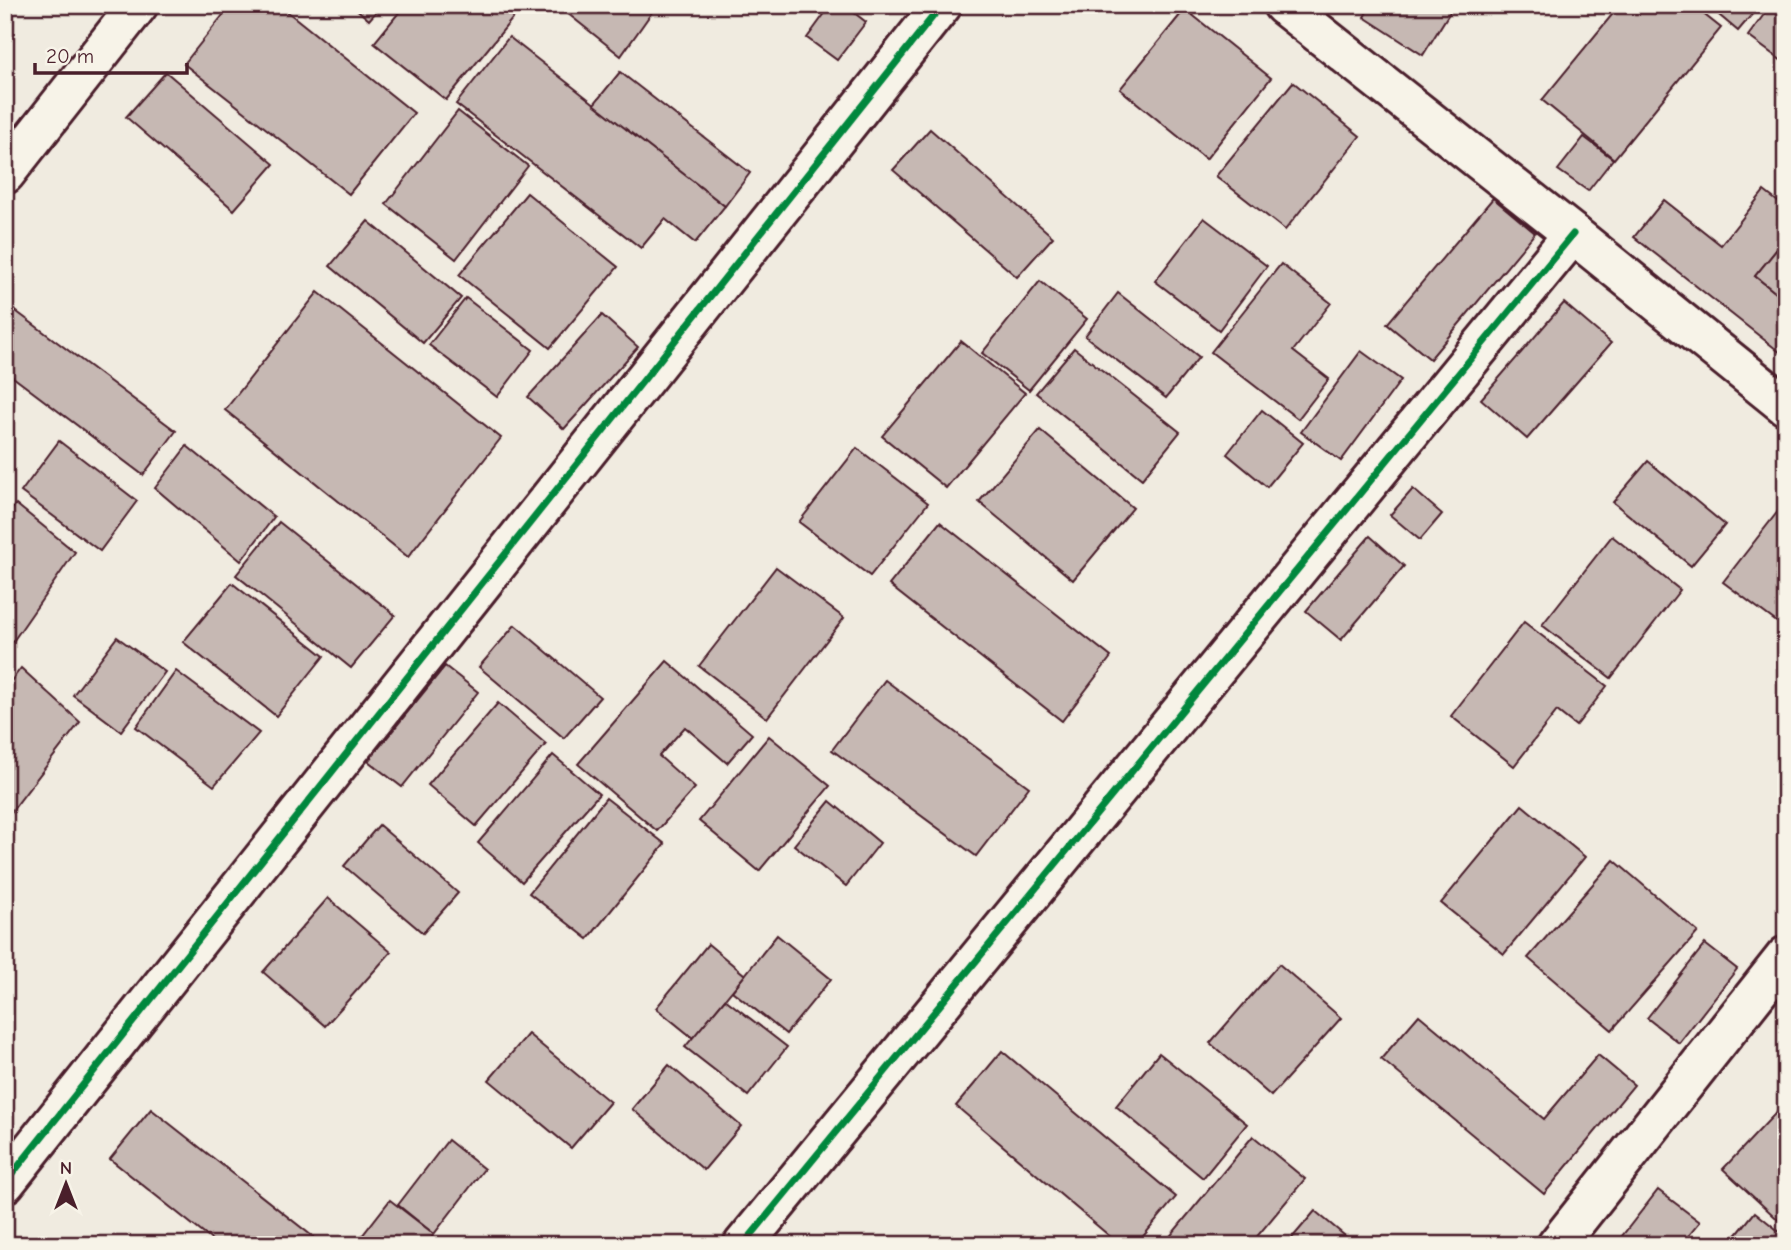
<svg xmlns="http://www.w3.org/2000/svg" width="1791" height="1250" font-family="'Comic Neue',sans-serif">
<style>
.building{fill:#c6b8b3;stroke:#4a1f2b;stroke-width:2}
.lines{fill:none;stroke-linecap:round;stroke-linejoin:round}
.minor-casing{stroke:#4a1f2b;stroke-width:44}
.minor{stroke:#f7f3e8;stroke-width:38}
.cycleway-casing{stroke:#f7f3e8;stroke-width:11}
.cycleway{stroke:#00873e;stroke-width:7}
</style>
<rect width="100%" height="100%" fill="#f0ebe0"/>
<filter id="ink" filterUnits="userSpaceOnUse"><feTurbulence type="fractalNoise" baseFrequency=".0143" numOctaves="2"/><feDisplacementMap in="SourceGraphic" scale="14" xChannelSelector="R" yChannelSelector="G"/><feConvolveMatrix kernelMatrix="1 2 1 2 8 2 1 2 1" color-interpolation-filters="sRGB"/></filter>
<g filter="url(#ink)">
<g class="building">
<path d="M231,5H279L414,113L349,194L184,64Z"/>
<path d="M352,5H382L369,20Z"/>
<path d="M405,5H519L522,7L446,100L374,43Z"/>
<path d="M557,5H657L621,56Z"/>
<path d="M831,5H844L866,22L837,60L807,38Z"/>
<path d="M1371,5H1450L1453,7L1423,55L1364,17Z"/>
<path d="M1620,5H1692L1721,28L1614,159L1542,100Z"/>
<path d="M1707,5H1760L1738,31Z"/>
<path d="M1771,5L1786,6V64L1748,36Z"/>
<path d="M1185,9L1271,78L1206,159L1120,89Z"/>
<path d="M509,37L725,206L695,243L665,219L641,248L456,104Z"/>
<path d="M166,72L274,164L234,210L126,117Z"/>
<path d="M620,72L750,173L725,206L594,104Z"/>
<path d="M1293,82L1360,136L1285,230L1216,176Z"/>
<path d="M458,111L528,166L456,259L386,204Z"/>
<path d="M930,129L1053,237L1017,277L893,170Z"/>
<path d="M1584,137L1613,159L1588,191L1558,170Z"/>
<path d="M1764,191L1786,208V238L1755,276L1786,301V357L1634,237L1664,200L1721,245Z"/>
<path d="M527,193L618,267L550,348L459,275Z"/>
<path d="M1493,198L1535,233L1430,359L1387,324Z"/>
<path d="M1204,218L1267,266L1219,330L1155,281Z"/>
<path d="M368,221L461,298L423,343L330,266Z"/>
<path d="M1786,238V301L1755,276Z"/>
<path d="M1281,264L1331,303L1293,351L1329,379L1298,419L1211,352Z"/>
<path d="M1040,281L1087,319L1029,390L982,353Z"/>
<path d="M318,292L501,438L408,557L225,410Z"/>
<path d="M1118,293L1199,357L1166,398L1085,336Z"/>
<path d="M466,298L533,350L497,397L429,345Z"/>
<path d="M5,303L176,431L143,475L5,371Z"/>
<path d="M1564,303L1611,343L1527,439L1481,399Z"/>
<path d="M602,315L638,347L564,429L528,397Z"/>
<path d="M961,341L1025,393L946,488L882,436Z"/>
<path d="M1074,348L1180,432L1142,479L1036,393Z"/>
<path d="M1361,351L1401,380L1341,461L1301,432Z"/>
<path d="M1262,410L1303,443L1267,487L1227,454Z"/>
<path d="M1040,430L1133,508L1073,580L979,502Z"/>
<path d="M59,441L137,501L100,551L21,492Z"/>
<path d="M187,446L274,517L241,561L155,488Z"/>
<path d="M857,448L928,503L870,576L799,522Z"/>
<path d="M1648,461L1725,525L1691,566L1613,502Z"/>
<path d="M1413,489L1442,514L1420,540L1390,515Z"/>
<path d="M1786,501V629L1723,582Z"/>
<path d="M16,504L75,552L7,650L5,648V518Z"/>
<path d="M279,522L395,615L351,668L236,575Z"/>
<path d="M940,522L1111,657L1062,721L889,585Z"/>
<path d="M1370,536L1404,566L1341,640L1306,611Z"/>
<path d="M1612,536L1680,590L1611,678L1542,625Z"/>
<path d="M776,567L844,618L767,718L699,666Z"/>
<path d="M232,583L324,656L276,716L183,642Z"/>
<path d="M1524,622L1607,686L1576,726L1557,711L1514,766L1451,716Z"/>
<path d="M515,625L600,697L564,738L479,667Z"/>
<path d="M117,637L165,672L121,731L73,695Z"/>
<path d="M667,661L752,734L727,763L685,727L659,756L695,788L657,831L578,764Z"/>
<path d="M445,666L478,692L402,787L368,761Z"/>
<path d="M21,668L80,722L5,820V689Z"/>
<path d="M176,671L259,733L214,786L136,727Z"/>
<path d="M885,680L1029,787L976,856L832,750Z"/>
<path d="M498,703L546,744L476,826L428,785Z"/>
<path d="M769,736L830,786L759,871L699,821Z"/>
<path d="M553,755L599,794L522,882L478,843Z"/>
<path d="M606,798L665,844L588,939L529,893Z"/>
<path d="M830,801L880,843L846,886L794,845Z"/>
<path d="M1522,805L1585,857L1504,954L1441,903Z"/>
<path d="M379,825L458,893L423,933L344,866Z"/>
<path d="M1614,860L1698,932L1612,1030L1528,958Z"/>
<path d="M328,898L391,952L325,1026L263,972Z"/>
<path d="M777,935L831,979L786,1034L732,991Z"/>
<path d="M708,944L745,975L693,1038L656,1008Z"/>
<path d="M1705,944L1737,969L1679,1043L1647,1018Z"/>
<path d="M1279,964L1341,1018L1271,1096L1210,1043Z"/>
<path d="M725,999L787,1047L748,1096L685,1047Z"/>
<path d="M1419,1015L1544,1119L1598,1055L1634,1085L1544,1194L1381,1059Z"/>
<path d="M528,1034L610,1102L571,1148L489,1080Z"/>
<path d="M1002,1051L1176,1197L1136,1245H1120L956,1106Z"/>
<path d="M1159,1053L1247,1124L1203,1178L1116,1106Z"/>
<path d="M669,1065L741,1126L704,1170L632,1109Z"/>
<path d="M1786,1102V1227L1723,1169Z"/>
<path d="M151,1109L321,1243L320,1245H218L110,1159Z"/>
<path d="M1253,1136L1305,1179L1250,1245H1174L1167,1240Z"/>
<path d="M448,1140L484,1169L434,1234L398,1205Z"/>
<path d="M1658,1190L1700,1222L1681,1245H1615Z"/>
<path d="M390,1200L434,1234L426,1245H355Z"/>
<path d="M1315,1211L1356,1245H1286Z"/>
<path d="M1755,1212L1786,1237V1245H1732L1730,1243Z"/>
</g>
<g class="lines">
<g class="minor-casing">
<g id="minor">
<path d="M1283,5L1573,234L1786,406"/>
<path d="M5,174L138,5"/>
<path d="M5,1183L942,5"/>
<path d="M743,1245L1573,234"/>
<path d="M1557,1245L1786,956"/>
</g>
</g>
<use href="#minor" class="minor"/>
<g class="cycleway-casing">
<g id="cycleway">
<path d="M5,1183L942,5"/>
<path d="M743,1245L1573,234"/>
</g>
</g>
<use href="#cycleway" class="cycleway"/>
</g>
</g>
<rect width="1791" height="1250" fill="none" stroke="#f7f3e8" stroke-width="28"/>
<rect x="14" y="14" width="1763" height="1222" fill="none" stroke="#4a1f2b" stroke-width="2.5" filter="url(#ink)"/>
<g transform="translate(66 1184)" stroke="#f7f3e8" stroke-width="5" paint-order="stroke">
<path d="M0-5L12 26L0 18L-12 26Z" fill="#4a1f2b"/>
<text y="-10" font-size="19" font-weight="bold" text-anchor="middle" fill="#4a1f2b">N</text>
</g>
<path d="M35 63v10h152v-10" fill="none" stroke="#4a1f2b" stroke-width="3.5"/>
<text x="46" y="63" font-size="21" fill="#4a1f2b" stroke="#f7f3e8" stroke-width="5" paint-order="stroke">20 m</text>
</svg>
